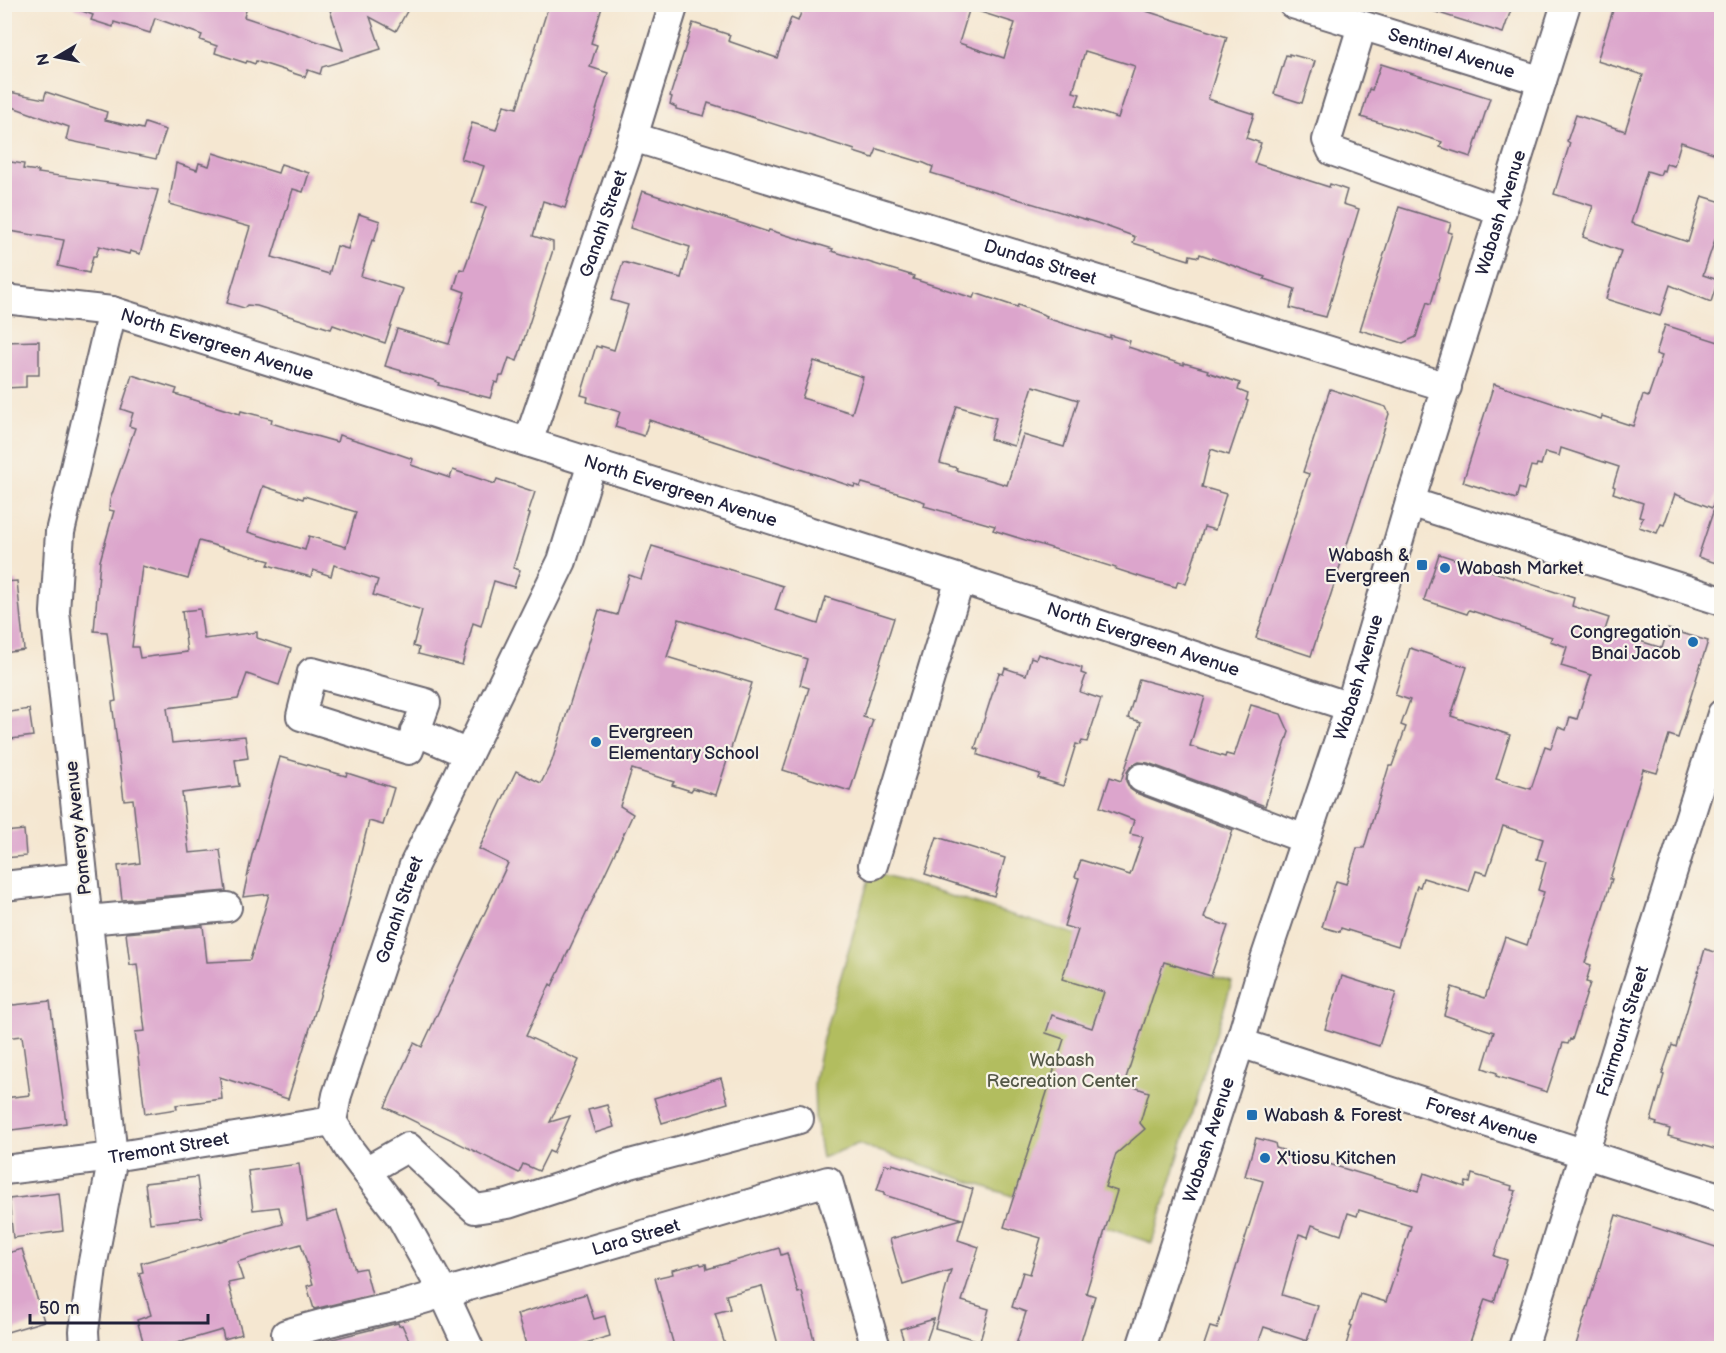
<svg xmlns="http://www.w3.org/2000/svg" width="1726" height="1353" font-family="'Balsamiq Sans',sans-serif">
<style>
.green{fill:#b2bd5f;stroke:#6a704d;stroke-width:1.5}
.building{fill:#dca5cc;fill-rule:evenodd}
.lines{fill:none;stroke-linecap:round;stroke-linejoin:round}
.minor-casing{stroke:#6c6770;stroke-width:32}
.minor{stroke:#fff;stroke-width:28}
.poi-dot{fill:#1f6fb2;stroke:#f7f3e8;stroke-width:2}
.labels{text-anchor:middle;stroke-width:4.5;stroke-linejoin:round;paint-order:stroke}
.street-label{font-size:18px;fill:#22223b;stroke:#f7f3e8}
.poi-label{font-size:18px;fill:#22223b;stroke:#f7f3e8;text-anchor:start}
.park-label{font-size:18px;fill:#545848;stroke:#f7f3e8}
</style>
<rect width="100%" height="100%" fill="#f7f3e8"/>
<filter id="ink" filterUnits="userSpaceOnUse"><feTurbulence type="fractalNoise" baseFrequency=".0167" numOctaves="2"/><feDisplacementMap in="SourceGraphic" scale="12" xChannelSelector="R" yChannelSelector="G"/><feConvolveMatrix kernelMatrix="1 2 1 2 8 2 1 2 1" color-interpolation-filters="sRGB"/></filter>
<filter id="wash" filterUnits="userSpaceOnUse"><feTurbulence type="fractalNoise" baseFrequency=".008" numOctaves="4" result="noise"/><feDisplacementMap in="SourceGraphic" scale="24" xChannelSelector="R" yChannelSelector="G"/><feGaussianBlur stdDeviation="1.35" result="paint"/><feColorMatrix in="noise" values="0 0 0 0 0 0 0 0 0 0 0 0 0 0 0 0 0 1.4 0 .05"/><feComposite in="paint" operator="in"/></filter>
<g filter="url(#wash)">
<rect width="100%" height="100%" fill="#f5e7d1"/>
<path class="green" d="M871,872L1232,982L1152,1243L858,1144L822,1158L815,1118L814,1082L823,1038Z"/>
<g id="blocks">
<g class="building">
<path d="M74,4H248L244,17L343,50L330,10L348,4H411L396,31L370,17L381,49L322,67L320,74L308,70L305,77L256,61L255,64L247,61L246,63L215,53L217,46L200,40L202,35L155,18L150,33L114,22L113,27L91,20L93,15L74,8Z"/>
<path d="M549,4H603L591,43L597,45L590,67L608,73L565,208L543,201L533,236L553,242V250L517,361L509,358L503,376H500L498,383L495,382L490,398L438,385L439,383L433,380L385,366L397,329L449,344L465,292L454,288L460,269L464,270L486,207L472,203L484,166L461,159L472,123L496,130L504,105L517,108Z"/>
<path d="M804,4H971L959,43L1004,58L1015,23L971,9V4H1145L1143,10L1227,37L1208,99L1254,114L1246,138L1261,143L1254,163L1329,187L1330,184L1347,190L1343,204L1359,209L1326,317L1290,308L1295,289L1264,279L1265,277L1200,254L1199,257L1190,255L1189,260L1133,243L1135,237L1133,236L1097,223L931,173L933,167L924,163L877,149L873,158L854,152L855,150L708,103L704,116L676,109V107L670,104L672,97L670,96L693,23L730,35L728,41L777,58L791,18L798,21ZM1085,51L1135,66L1118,118L1076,105L1080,94L1073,92Z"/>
<path d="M1427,4H1513L1503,33L1426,9Z"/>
<path d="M1615,4H1722V156L1681,142L1674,166L1666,164L1664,171L1662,170L1660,175L1647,171L1631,223L1688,242L1702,196L1722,202V219L1703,275L1718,280L1711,302L1670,285L1660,316L1606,299L1621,251L1583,237L1593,206L1554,194L1570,143L1567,141L1576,115L1625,131L1643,75L1597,61Z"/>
<path d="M1289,54L1315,61L1302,103L1274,94L1286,55L1289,56Z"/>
<path d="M1381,64L1490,98L1471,157L1440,147L1442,142L1361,117L1369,89L1372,90Z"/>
<path d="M4,91L44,99L46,92L107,112L105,120L143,129L145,123L166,130L156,159L66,140L69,127L4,104Z"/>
<path d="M213,153L278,173L281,164L309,173L303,192L293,189L272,257L329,274L337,246L348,249L359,214L380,221L374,241L372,240L361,276L403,289L385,343L333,325L331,329L257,306L247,305L244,308L227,303L250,227L169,204L176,163L197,170L199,163L209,166Z"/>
<path d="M4,161L24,164L23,169L39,171L38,173L158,190L140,254L130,251L129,254L99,246L96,256H93L89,273L58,266L64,240L4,230Z"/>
<path d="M642,191L768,232L769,230L833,249L832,251L914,276L913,279L973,298L975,293L1017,307L1018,305L1047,316L1046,318L1110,338V335L1130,341L1128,347L1184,365V363L1208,370L1207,372L1240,383L1238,390L1248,394L1246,400L1248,401L1242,419H1241L1229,455L1211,449L1202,487L1226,494L1215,530L1204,527L1186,584L1178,581L1176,587L1147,579L1116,569V568L993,530L995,526L924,506L925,502L907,496L862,483L860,487L855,485L854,487L649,420L644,436L615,427L620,412L587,402L588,397L581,395L596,346L601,348V346L614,350L628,305L611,300L623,262L681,278L690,247L630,228ZM814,361L863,377L852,413L802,398ZM1033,386L1078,400L1064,447L1023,435L1007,485L956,470L957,468L940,463L957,406L996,418L990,439L1014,446Z"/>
<path d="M1399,207L1451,223L1448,232L1452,233L1431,304L1427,302L1416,337L1403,343L1360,330Z"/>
<path d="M1665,325L1722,343V480L1712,508L1675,494L1664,525L1661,524L1657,533L1639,527L1643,518L1639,517L1643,503L1613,493L1615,487L1613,486L1619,467L1561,448L1559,456L1545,452L1541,465L1537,464L1536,467L1531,466L1524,490L1519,488L1516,499L1463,482L1494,384L1601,419L1602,416L1633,426L1643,395L1648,397L1662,356L1656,354Z"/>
<path d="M39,341V375H26V387L4,388V342Z"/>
<path d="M132,375L177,389L175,394L240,414L241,411L272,419L271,423L294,430L337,442L339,435L372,445L413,459L411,465L450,478L453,470L495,484L497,479L535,492L528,513L530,514L513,568L520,570L514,587L494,581L481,626L473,623L462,665L418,654L419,648L413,646L422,610L373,595L378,580L334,565L331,576L313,570L311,577L268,565L270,561L199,541L188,579L142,566L132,647H138L140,658L187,652L182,611L200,609L204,639L257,632V638L291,649L279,685L247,674L238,699L167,708L172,743L245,736L248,758L235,760L239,786L182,793L189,853L220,850L226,891L122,900L118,866L140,863L133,799L124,800L112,702L116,701L107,632L94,631L100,561L114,511L109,510L110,500L135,428L129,426L133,413L121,409ZM263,486L303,499L304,496L356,512L346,547L309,536L305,550L248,532Z"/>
<path d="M1330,389L1386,407L1389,414L1311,656L1256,638L1309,474L1303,472Z"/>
<path d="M1718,497L1722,498V565L1698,557Z"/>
<path d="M652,546L783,586L775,610L818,624L826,597L894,618L863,717L873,720L850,791L783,770L809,688L800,685L807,659L679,619L667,657L752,683L716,795L693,788L691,791L672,785L674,782L632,769L620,806L633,814L552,986L550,984L526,1036L579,1060L550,1122L570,1116L553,1153L549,1151L539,1171L523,1164L519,1173L385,1107L414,1043L422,1047L508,863L479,849L516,771L541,783L552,761L599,610L617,615L629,575L641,579Z"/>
<path d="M1439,554L1574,598L1572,606L1609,618L1605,630L1662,648L1668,629L1708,641L1678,738L1669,735L1657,773L1643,769L1610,879H1612L1585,963L1591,965L1586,982L1590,983L1572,1040L1570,1039L1568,1044L1563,1043L1547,1092L1496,1076L1497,1073L1483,1068L1494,1032L1444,1015L1452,987L1485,998L1505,937L1527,945L1544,892L1538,890L1546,862L1537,859L1543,839L1503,826L1487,874L1476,871L1469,892L1423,878L1420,887L1417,886L1398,946L1341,928L1340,932L1322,927L1336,881L1346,884L1357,848H1364L1389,766H1392L1406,727L1401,725L1410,700L1395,695L1410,648L1467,667L1451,716L1510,735L1496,779L1531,789L1545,746L1551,748L1558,727L1566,730L1570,717L1577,719L1591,675L1561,666L1567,647L1550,641L1552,637L1469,610L1467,614L1424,600Z"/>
<path d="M17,581L24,650L4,653V582Z"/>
<path d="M1038,654L1082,668L1081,673L1086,675L1080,692L1101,699L1087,742L1082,741L1080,745L1076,744L1063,786L1038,778L1040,774L978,755L979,750L975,748L999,673L1003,674L1005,668L1026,675L1031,657L1036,659Z"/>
<path d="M1139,679L1205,697L1190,746L1225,757L1226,754L1234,756L1251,705L1281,714L1289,732L1265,806L1148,763L1139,762L1131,766L1127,772L1126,781L1130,789L1136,793L1233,830L1204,918L1228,926L1211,976L1164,962L1124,1084L1149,1092L1140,1123L1145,1129L1116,1154L1105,1187L1117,1191L1086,1293L1095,1296L1079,1348H1015L1026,1312L1012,1307L1023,1272L1030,1274L1041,1238L1004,1227L1064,1039L1046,1033L1052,1015L1092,1028L1104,992L1062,979L1078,930L1064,926L1079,878L1075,877L1081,860L1130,875L1143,837L1130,834L1134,820L1100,807L1110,777L1121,781L1141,722L1128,718Z"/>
<path d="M29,709L33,736L4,740V713Z"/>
<path d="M280,757L346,776L347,773L394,788L383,825L369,821L346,912L288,1099L220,1077L222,1099L176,1105L177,1109L145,1114L135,1032L145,1031L137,964L130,965L126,933L203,926L207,962L250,960L269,894L243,897L252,855Z"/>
<path d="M24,830L26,856L4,858V832Z"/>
<path d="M937,837L1005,858L994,896L925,874Z"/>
<path d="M1705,949L1722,954V1151L1668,1136L1670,1129L1656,1125L1657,1123L1651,1121L1664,1075L1662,1074L1672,1045L1676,1047Z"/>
<path d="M1342,976L1396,993L1379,1046L1325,1029Z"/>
<path d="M50,1001L66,1123L4,1131V1098L30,1095L22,1036L4,1038V1006Z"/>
<path d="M721,1078L728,1103L662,1123L654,1098Z"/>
<path d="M607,1105L614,1127L595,1133L588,1110Z"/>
<path d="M1256,1138L1275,1143L1276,1148L1418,1191L1424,1173L1465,1187L1466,1182L1470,1183L1472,1174L1512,1186L1511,1190L1516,1191L1494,1256L1507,1260L1494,1302L1485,1299L1468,1348H1345L1352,1326L1350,1325L1360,1294L1386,1302L1411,1226L1359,1210L1357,1216L1348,1213L1341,1235L1312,1225L1308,1237L1299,1234L1282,1295L1318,1306L1307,1341L1264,1327L1259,1341L1267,1343L1266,1348H1203L1210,1327L1217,1329L1263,1181L1245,1176Z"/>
<path d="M299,1164L307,1220L337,1211L355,1270L365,1268L372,1295L314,1309L307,1286L313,1284L301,1244L237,1262L243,1280L228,1283L242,1334L224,1339L222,1330L160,1348H145L137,1320L151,1315L139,1273L143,1272L141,1263L283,1224L279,1207L253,1210L248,1171Z"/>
<path d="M885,1164L892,1166V1164L973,1189L958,1240L979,1247L962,1301L989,1309L980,1341L935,1328L951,1270L903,1285L890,1239L962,1219L884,1195V1192L877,1190Z"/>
<path d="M197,1177L202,1217L150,1223L145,1183Z"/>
<path d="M59,1193L63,1231L13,1238L9,1199Z"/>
<path d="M1616,1215L1722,1249V1348H1575Z"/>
<path d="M779,1248L781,1255L787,1253L798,1293L802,1292L816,1348H779L762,1286L726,1295L730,1309L715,1313L726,1348H687L685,1343L674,1346L655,1278L673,1274L672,1270L700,1263L701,1265L706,1264L707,1269Z"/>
<path d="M22,1249L44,1321L4,1333V1254Z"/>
<path d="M586,1294L594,1319L605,1316L610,1336L572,1347L571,1344L554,1348H527L517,1314Z"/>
<path d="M934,1319L924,1348H906L900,1329Z"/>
<path d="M398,1323L399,1326L402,1325L411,1345L400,1348H305L304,1346Z"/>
</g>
</g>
</g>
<g filter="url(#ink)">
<use href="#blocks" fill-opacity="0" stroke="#6c6770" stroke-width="1.5"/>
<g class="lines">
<g class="minor-casing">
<g id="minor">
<path id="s1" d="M1293,4L1542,81"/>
<path d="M1362,26L1327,140L1332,151L1502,211"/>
<path id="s2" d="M633,137L1447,387"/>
<path id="s3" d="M4,299L112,311L960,579L1350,707"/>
<path id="s4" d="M528,442L633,137L674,4"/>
<path d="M1410,502L1722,601"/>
<path d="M312,672L426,703L409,750L301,716Z"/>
<path d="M415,731L468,754"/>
<path d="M1142,778L1305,839"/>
<path d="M873,865L960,579"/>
<path d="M4,886L83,877"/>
<path d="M88,920L227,907"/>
<path id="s5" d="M1240,1043L1722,1198"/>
<path id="s6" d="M4,1170L113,1157L332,1121"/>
<path d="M366,1171L408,1147L475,1209L508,1204L630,1164L799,1119"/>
<path id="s7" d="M286,1334C327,1321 368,1313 410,1303L828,1181L876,1348"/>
<path d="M85,1348L84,1331L92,1267L113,1157L55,612L60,532L112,311"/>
<path id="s8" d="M469,1348L443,1292L401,1217L349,1149L332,1121L337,1095L414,865L562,561L592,463"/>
<path id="s9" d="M1141,1348L1240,1043L1263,965L1350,707L1410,502L1566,4"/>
<path id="s10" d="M1523,1348L1722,714"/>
</g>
</g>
<use href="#minor" class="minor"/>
</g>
</g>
<g class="poi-dot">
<rect x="1416" y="559" width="12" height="12" rx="3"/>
<circle cx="1445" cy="568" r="6"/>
<circle cx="1693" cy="642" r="6"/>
<circle cx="596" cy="742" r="6"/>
<rect x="1246" y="1109" width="12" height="12" rx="3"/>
<circle cx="1265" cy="1158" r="6"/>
</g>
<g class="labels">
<g class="street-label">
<text dy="6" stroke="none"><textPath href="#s1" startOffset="166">Sentinel Avenue</textPath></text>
<text dy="6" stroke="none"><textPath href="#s9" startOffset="1191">Wabash Avenue</textPath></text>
<text dy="6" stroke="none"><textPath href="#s4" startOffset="231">Ganahl Street</textPath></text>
<text dy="6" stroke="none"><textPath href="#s2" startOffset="426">Dundas Street</textPath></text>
<text dy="6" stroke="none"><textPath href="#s3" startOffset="219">North Evergreen Avenue</textPath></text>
<text dy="6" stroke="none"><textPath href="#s3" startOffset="705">North Evergreen Avenue</textPath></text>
<text dy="6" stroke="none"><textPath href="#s3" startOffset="1191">North Evergreen Avenue</textPath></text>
<text dy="6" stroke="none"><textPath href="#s9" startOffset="705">Wabash Avenue</textPath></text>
<text transform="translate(78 828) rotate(-96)" y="6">Pomeroy Avenue</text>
<text dy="6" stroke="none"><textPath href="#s8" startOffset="488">Ganahl Street</textPath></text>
<text dy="6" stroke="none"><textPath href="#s10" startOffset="332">Fairmount Street</textPath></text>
<text dy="6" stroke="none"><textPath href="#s5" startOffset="254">Forest Avenue</textPath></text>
<text dy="6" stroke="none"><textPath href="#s9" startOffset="219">Wabash Avenue</textPath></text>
<text dy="6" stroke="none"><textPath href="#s6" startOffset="166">Tremont Street</textPath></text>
<text dy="6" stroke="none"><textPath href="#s7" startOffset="363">Lara Street</textPath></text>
</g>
<g class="poi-label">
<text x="1410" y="561" text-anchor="end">Wabash &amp;<tspan x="1410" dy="21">Evergreen</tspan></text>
<text x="1457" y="574">Wabash Market</text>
<text x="1681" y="638" text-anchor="end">Congregation<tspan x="1681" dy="21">Bnai Jacob</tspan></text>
<text x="608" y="738">Evergreen<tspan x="608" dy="21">Elementary School</tspan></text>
<text x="1264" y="1121">Wabash &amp; Forest</text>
<text x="1277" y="1164">X'tiosu Kitchen</text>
</g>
<g class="park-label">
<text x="1062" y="1066">Wabash<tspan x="1062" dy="21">Recreation Center</tspan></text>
</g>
</g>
<rect width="1726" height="1353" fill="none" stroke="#f7f3e8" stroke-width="24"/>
<g transform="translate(57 57) rotate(260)" stroke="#f7f3e8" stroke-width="4.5" paint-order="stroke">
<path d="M0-4.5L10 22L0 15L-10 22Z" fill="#22223b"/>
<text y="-9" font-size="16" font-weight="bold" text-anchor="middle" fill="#22223b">N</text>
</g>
<path d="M30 1314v9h178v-9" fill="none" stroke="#22223b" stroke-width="3"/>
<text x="39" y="1314" font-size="18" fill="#22223b" stroke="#f7f3e8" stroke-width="4.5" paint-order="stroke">50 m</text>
</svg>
